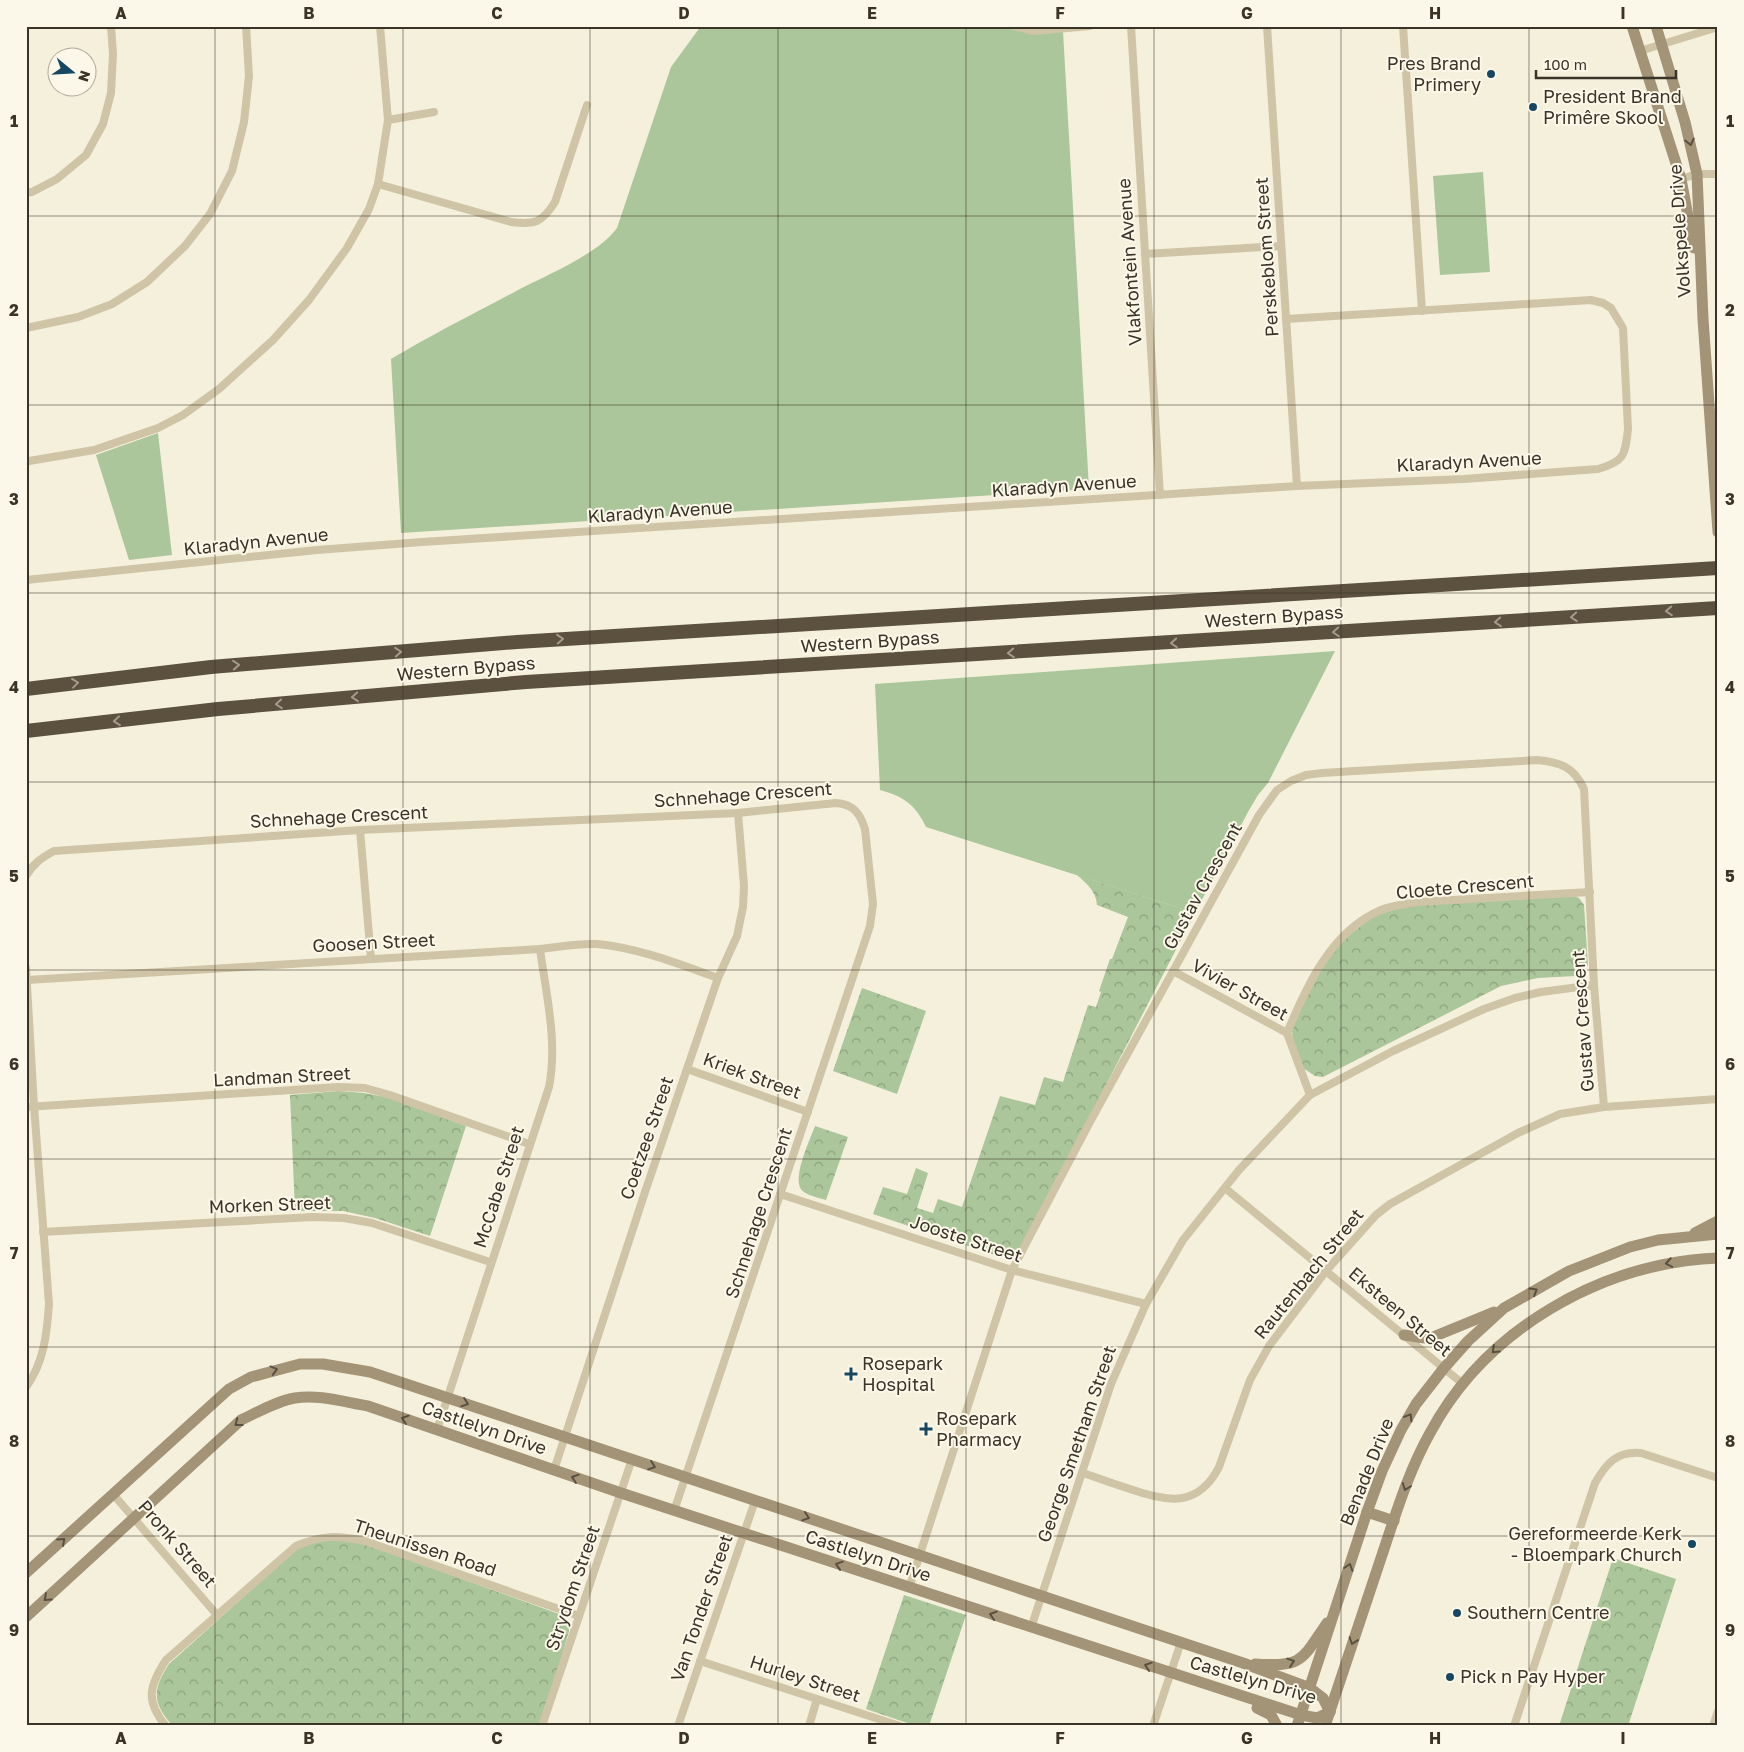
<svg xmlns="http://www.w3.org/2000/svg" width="1744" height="1752" font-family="'Golos Text',sans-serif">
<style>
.green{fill:#abc69a}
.forest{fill:url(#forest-crowns)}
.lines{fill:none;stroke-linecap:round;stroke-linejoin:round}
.street{stroke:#cfc4a6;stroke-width:8}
.secondary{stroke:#a39377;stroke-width:11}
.highway{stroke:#5c503e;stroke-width:14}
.oneway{stroke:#5a5040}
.oneway2{stroke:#a49c8b}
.grid{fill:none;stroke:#3a3328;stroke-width:1;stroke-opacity:0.55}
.poi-dot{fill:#184861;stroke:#fcf8e9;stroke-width:2}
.labels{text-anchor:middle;stroke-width:4;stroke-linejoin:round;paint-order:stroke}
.poi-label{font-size:18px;fill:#3a3328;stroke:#fcf8e9;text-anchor:start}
.street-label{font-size:18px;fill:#3a3328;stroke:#fcf8e9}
.neatline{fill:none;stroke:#3a3328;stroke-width:2}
.grid-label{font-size:16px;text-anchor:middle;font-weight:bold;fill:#3a3328}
</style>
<defs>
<pattern id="forest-crowns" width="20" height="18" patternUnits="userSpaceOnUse" patternTransform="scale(1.25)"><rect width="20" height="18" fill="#abc69a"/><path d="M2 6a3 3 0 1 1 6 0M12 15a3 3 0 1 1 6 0" fill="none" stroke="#8ca17e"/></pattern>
</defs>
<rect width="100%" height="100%" fill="#f5f0dc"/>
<g class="green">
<path d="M701,26H1006C1024,35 1044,32 1063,31L1089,489L401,533L391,359C433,334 477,312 520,289C549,274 598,254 617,228L671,67Z"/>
<path d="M1483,172L1490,272L1440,275L1433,176Z"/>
<path d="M158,433L172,555L129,560L96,455Z"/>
<path d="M1335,651L1268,783L1258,795L1248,812L1195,913L926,827C916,805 903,796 880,790L875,684Z"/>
</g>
<g class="forest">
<path d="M1077,875L1195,913L1021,1249L1013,1255L1001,1257L873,1214L883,1187L907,1194L916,1168L928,1173L917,1208L933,1213L938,1199L962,1207L1000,1096L1035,1105L1044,1077L1063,1082L1088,1005L1096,1007L1101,992L1099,991L1110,959H1112L1128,917L1097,905C1096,891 1087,884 1077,875Z"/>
<path d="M1569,894L1579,898L1584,905L1588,965L1584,972L1576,976L1538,978L1501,986L1323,1077L1315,1076L1303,1068L1293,1046L1292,1031L1298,1014L1321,970L1338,944L1376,914L1406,906Z"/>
<path d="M862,988L926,1011L897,1094L833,1071Z"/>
<path d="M339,1091L364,1093L390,1098L466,1126L430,1236L375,1218L343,1211H295L290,1095Z"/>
<path d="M815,1126L848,1137L826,1200C819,1198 810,1196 804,1192C789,1183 810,1140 815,1126Z"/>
<path d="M340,1538L365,1544L559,1614L568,1621L569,1631L542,1726H173C152,1703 152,1690 169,1664L299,1547L318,1539Z"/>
<path d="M1613,1558L1676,1579L1628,1726H1559Z"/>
<path d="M904,1595L966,1615L929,1726H916L866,1709Z"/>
</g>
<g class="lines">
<g class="street">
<path d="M1013,26L1034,31L1090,26"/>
<path d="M1131,26L1160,495"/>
<path d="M1267,26L1297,486"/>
<path d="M1403,26L1422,311"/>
<path d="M1640,51L1718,27"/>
<path d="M388,120L434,112"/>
<path d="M1681,179L1697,174H1718"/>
<path d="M378,184L511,222C534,225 542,223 555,202L587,105"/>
<path d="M26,193L32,192L57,179L86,155L103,124L111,93L113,54L111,26"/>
<path d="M1145,254L1281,246"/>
<path d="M26,328L78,317L112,304L147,282L185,246L210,214L232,171L244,122L249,76L246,26"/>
<path d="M26,463L29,461L94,450L158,428L183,415L219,389L273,340L309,300L347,248L369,209L378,184L388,120L380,26"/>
<path d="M26,580L317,550L422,542L1297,486L1464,479L1598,469C1625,461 1625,455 1628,429L1623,328L1611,308L1603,303L1591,300L1286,319"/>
<path d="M360,830L371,958"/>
<path d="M26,876C33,864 41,858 54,851L360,830L738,813L836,803C853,804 860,813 865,829L873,904L870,926L674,1511"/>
<path d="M26,968L34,1106L49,1304C47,1333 44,1363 26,1387"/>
<path d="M1173,971L1287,1033L1310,1095"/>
<path d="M27,980L540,949C558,947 579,943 597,944C639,948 679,964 718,978"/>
<path d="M1287,1033C1306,987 1331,931 1381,910C1393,905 1406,904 1418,902L1590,892"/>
<path d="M687,1069L808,1112"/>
<path d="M26,1107L338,1087L365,1088L390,1095L529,1144"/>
<path d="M1225,1188L1463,1384"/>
<path d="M780,1194L1012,1270L1146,1304"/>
<path d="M43,1232L312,1217L344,1218L372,1223L490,1262"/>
<path d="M437,1430L549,1087C558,1042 546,994 540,949"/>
<path d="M554,1470L646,1189L718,978L737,936L743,907L744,886L738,813"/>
<path d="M1083,1473C1098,1478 1114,1484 1130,1489C1167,1502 1198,1508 1219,1467L1250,1380L1269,1346L1326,1271L1376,1215L1390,1204L1518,1133L1560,1114L1604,1107L1718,1099"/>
<path d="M113,1494L217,1615"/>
<path d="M909,1588L1012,1270L1090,1122L1259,815L1277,790L1291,781L1306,775L1322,773L1537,760C1560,762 1574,767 1584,789L1594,985L1604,1107"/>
<path d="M1031,1628L1111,1384L1146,1304L1183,1240L1239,1170L1310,1095L1393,1051L1484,1009L1515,998L1541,992L1594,985"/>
<path d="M700,1661L900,1726"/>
<path d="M166,1726C145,1701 149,1686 166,1660L296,1546C322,1535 336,1535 365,1541L579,1616"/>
<path d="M542,1726L632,1459"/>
<path d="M678,1726L755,1501"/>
<path d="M809,1726L817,1699"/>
<path d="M1153,1726L1181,1642"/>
<path d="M1514,1726L1595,1483C1606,1464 1616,1451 1641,1453L1718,1478"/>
<path d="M1713,1726L1718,1711"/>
</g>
<g class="secondary">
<path d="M1632,26L1681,179L1694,248"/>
<path d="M1656,26L1685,122L1697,174L1703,319L1718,532"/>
<path d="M1695,1233L1718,1221"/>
<path d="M1404,1335L1425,1338L1433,1337L1494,1312"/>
<path d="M1367,1512L1394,1521"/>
<path d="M26,1573L229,1389L251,1377L300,1364H323L370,1372L1243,1663L1310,1688L1323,1698L1330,1712"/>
<path d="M26,1617L241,1420C258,1412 277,1401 295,1398C319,1394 344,1402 368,1406L621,1493L1301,1715L1317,1718L1330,1712"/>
<path d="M1255,1664C1303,1667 1301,1661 1327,1623"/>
<path d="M1257,1708L1271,1715L1277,1726"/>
<path d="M1297,1726L1367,1512L1382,1471L1401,1430L1416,1404L1444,1368L1468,1341L1504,1308L1569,1271L1630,1247L1658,1240L1718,1234"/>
<path d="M1325,1726C1343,1672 1361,1618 1379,1564C1394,1520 1407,1474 1430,1433C1486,1329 1601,1263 1718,1258"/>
</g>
<g class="highway">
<path d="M26,689L211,667L517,642L1718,568"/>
<path d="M26,731L218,709L526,682L1718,608"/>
</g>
</g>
<defs><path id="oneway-chevron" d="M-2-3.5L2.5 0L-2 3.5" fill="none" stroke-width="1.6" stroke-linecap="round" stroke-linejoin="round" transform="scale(1.25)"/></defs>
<g class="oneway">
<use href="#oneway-chevron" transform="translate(1690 142) rotate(77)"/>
<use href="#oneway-chevron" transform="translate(1669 1263) rotate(170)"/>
<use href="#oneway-chevron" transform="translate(1534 1291) rotate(-31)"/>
<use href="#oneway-chevron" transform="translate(1495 1350) rotate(137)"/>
<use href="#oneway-chevron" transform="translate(274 1370) rotate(-15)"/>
<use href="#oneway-chevron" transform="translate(465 1403) rotate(19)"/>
<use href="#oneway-chevron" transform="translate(1409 1417) rotate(-59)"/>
<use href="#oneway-chevron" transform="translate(405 1419) rotate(-161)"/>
<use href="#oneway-chevron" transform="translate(238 1423) rotate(142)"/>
<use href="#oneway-chevron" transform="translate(652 1466) rotate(19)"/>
<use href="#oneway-chevron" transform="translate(575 1478) rotate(-161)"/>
<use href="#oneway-chevron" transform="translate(1406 1487) rotate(111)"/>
<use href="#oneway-chevron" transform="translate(806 1517) rotate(18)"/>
<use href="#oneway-chevron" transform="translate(62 1541) rotate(-42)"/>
<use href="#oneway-chevron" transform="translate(839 1565) rotate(-162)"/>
<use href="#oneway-chevron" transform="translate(1349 1567) rotate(-72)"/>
<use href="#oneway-chevron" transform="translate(47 1598) rotate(138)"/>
<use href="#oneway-chevron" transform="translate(993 1615) rotate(-162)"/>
<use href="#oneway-chevron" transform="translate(1353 1641) rotate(109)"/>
<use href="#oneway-chevron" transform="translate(1291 1662) rotate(-19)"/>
<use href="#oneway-chevron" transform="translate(1148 1666) rotate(-162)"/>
</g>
<g class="oneway2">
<use href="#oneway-chevron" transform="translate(1669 611) rotate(176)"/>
<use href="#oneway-chevron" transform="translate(1574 617) rotate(176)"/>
<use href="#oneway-chevron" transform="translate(1498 622) rotate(176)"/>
<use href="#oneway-chevron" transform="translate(1336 632) rotate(176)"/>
<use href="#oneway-chevron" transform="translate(560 639) rotate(-4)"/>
<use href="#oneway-chevron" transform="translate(1174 643) rotate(176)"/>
<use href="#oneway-chevron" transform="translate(398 652) rotate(-5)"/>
<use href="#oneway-chevron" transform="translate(1011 653) rotate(176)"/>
<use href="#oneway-chevron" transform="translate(236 665) rotate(-5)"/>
<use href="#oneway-chevron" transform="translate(75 683) rotate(-7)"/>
<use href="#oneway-chevron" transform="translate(355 697) rotate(175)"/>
<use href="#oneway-chevron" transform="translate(279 704) rotate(175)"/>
<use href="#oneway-chevron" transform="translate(117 721) rotate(174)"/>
</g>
<path class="grid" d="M215,26V1726M403,26V1726M590,26V1726M778,26V1726M966,26V1726M1154,26V1726M1341,26V1726M1529,26V1726M26,216H1718M26,405H1718M26,593H1718M26,782H1718M26,970H1718M26,1159H1718M26,1347H1718M26,1536H1718"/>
<g class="poi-dot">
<circle cx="1491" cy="74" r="5"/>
<circle cx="1533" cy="107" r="5"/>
<path d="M848.5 1366.5h5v5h5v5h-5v5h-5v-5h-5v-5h5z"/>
<path d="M923.5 1421.5h5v5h5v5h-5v5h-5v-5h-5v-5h5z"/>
<circle cx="1692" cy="1544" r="5"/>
<circle cx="1457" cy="1613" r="5"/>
<circle cx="1450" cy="1677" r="5"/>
</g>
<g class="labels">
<g class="poi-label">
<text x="1481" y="70" text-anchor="end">Pres Brand<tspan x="1481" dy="21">Primery</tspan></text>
<text x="1543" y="103">President Brand<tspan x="1543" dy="21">Primêre Skool</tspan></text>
<text x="862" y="1370">Rosepark<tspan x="862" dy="21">Hospital</tspan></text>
<text x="936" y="1425">Rosepark<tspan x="936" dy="21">Pharmacy</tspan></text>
<text x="1682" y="1540" text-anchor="end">Gereformeerde Kerk<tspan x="1682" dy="21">- Bloempark Church</tspan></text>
<text x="1467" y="1619">Southern Centre</text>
<text x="1460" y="1683">Pick n Pay Hyper</text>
</g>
<g class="street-label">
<text transform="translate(1680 231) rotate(-94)" y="6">Volkspele Drive</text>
<text transform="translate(1267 257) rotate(-94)" y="6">Perskeblom Street</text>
<text transform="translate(1130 262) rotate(-94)" y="6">Vlakfontein Avenue</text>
<text transform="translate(1469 462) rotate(-3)" y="6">Klaradyn Avenue</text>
<text transform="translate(1064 486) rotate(-4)" y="6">Klaradyn Avenue</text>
<text transform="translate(660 512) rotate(-4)" y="6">Klaradyn Avenue</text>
<text transform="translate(256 542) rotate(-6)" y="6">Klaradyn Avenue</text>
<text transform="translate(1274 617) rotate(-4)" y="6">Western Bypass</text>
<text transform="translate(870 642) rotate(-4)" y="6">Western Bypass</text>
<text transform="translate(466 669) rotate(-5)" y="6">Western Bypass</text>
<text transform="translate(743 795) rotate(-4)" y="6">Schnehage Crescent</text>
<text transform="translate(339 817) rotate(-3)" y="6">Schnehage Crescent</text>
<text transform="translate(1203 886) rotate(-61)" y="6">Gustav Crescent</text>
<text transform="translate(1465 887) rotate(-5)" y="6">Cloete Crescent</text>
<text transform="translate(374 943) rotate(-3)" y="6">Goosen Street</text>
<text transform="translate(1240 990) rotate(29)" y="6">Vivier Street</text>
<text transform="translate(1583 1021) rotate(-94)" y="6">Gustav Crescent</text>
<text transform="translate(752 1076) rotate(20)" y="6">Kriek Street</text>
<text transform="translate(282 1077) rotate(-3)" y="6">Landman Street</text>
<text transform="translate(647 1138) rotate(-71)" y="6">Coetzee Street</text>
<text transform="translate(499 1187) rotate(-72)" y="6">McCabe Street</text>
<text transform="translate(270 1205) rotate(-2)" y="6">Morken Street</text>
<text transform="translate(759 1213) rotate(-72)" y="6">Schnehage Crescent</text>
<text transform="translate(966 1239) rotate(18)" y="6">Jooste Street</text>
<text transform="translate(1309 1274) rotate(-51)" y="6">Rautenbach Street</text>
<text transform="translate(1400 1312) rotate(40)" y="6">Eksteen Street</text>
<text transform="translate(484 1428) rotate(19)" y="6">Castlelyn Drive</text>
<text transform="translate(1077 1444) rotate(-71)" y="6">George Smetham Street</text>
<text transform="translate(1367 1472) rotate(-68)" y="6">Benade Drive</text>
<text transform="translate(177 1544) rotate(49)" y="6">Pronk Street</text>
<text transform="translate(425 1548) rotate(18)" y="6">Theunissen Road</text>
<text transform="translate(868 1556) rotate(18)" y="6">Castlelyn Drive</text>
<text transform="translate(573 1588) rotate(-71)" y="6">Strydom Street</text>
<text transform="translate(702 1608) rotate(-71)" y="6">Van Tonder Street</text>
<text transform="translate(805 1679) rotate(18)" y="6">Hurley Street</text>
<text transform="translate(1253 1680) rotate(16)" y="6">Castlelyn Drive</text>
</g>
</g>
<rect width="1744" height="1752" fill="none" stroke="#fcf8e9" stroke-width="55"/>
<g transform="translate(72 72) rotate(108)"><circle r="24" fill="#fcf8e9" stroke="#aea99c"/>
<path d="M0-4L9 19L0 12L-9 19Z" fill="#184861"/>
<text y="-8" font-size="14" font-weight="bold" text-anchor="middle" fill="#3a3328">N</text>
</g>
<path d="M1536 70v8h140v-8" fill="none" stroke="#3a3328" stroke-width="2.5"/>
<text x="1544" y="70" font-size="15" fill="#3a3328" stroke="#fcf8e9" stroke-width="4" paint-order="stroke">100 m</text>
<rect x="28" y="28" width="1688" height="1696" class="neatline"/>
<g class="grid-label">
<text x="121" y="19">A</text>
<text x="309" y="19">B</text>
<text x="497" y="19">C</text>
<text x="684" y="19">D</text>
<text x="872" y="19">E</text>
<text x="1060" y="19">F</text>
<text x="1247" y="19">G</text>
<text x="1435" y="19">H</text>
<text x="1623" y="19">I</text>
<text x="14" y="127">1</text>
<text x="1730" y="127">1</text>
<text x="14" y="316">2</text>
<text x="1730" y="316">2</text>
<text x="14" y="505">3</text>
<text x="1730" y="505">3</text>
<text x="14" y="693">4</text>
<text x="1730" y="693">4</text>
<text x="14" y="882">5</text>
<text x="1730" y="882">5</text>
<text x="14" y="1070">6</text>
<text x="1730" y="1070">6</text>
<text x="14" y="1259">7</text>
<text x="1730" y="1259">7</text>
<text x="14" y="1447">8</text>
<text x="1730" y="1447">8</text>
<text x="14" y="1636">9</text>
<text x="1730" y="1636">9</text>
<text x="121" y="1744">A</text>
<text x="309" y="1744">B</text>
<text x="497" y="1744">C</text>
<text x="684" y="1744">D</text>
<text x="872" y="1744">E</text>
<text x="1060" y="1744">F</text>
<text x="1247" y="1744">G</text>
<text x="1435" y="1744">H</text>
<text x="1623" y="1744">I</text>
</g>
</svg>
